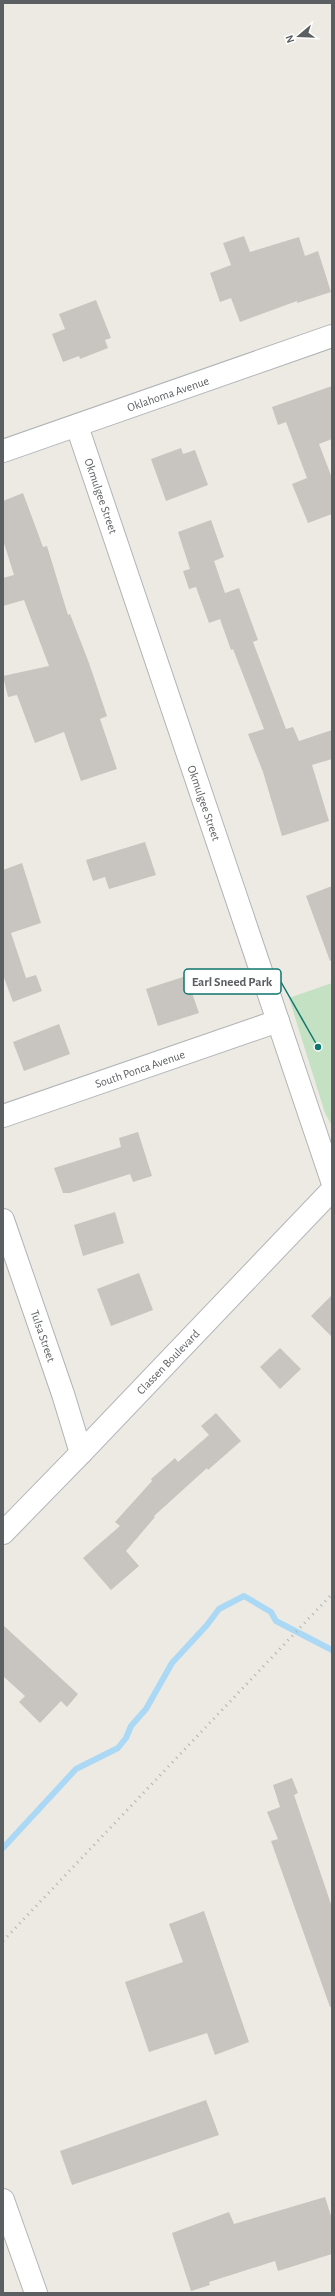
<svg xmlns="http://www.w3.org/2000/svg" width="335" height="2296" font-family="'Alegreya Sans',sans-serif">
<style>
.green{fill:#c4e1c3}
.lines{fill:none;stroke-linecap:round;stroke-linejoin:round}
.stream{stroke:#abd9f5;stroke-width:6}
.building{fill:#c8c5c0}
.street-casing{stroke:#b1b4b7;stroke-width:24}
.secondary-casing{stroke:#b3b6b9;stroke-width:24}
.street{stroke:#fff;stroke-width:22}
.secondary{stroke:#fff;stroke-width:22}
.rail{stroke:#b1b2b2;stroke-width:3;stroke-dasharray:1 5;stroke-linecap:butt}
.labels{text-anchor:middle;stroke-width:3;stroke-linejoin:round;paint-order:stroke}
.street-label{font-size:12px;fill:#5c5f62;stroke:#fff}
.leader{fill:none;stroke:#0f766e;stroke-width:1.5}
.callout-dot{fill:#0f766e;stroke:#fff;stroke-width:1.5}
.callout{fill:#fff;stroke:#0f766e;stroke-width:1.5}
.callout-label{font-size:13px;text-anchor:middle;font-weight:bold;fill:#5c5f62}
</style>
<rect width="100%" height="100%" fill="#eceae3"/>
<path class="green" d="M332,983V1126L325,1113L289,998Z"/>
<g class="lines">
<path class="stream" d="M3,1848L76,1769L118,1748L126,1738L131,1726L146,1709L172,1663L207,1625L219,1609L244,1596L271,1612L276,1621L332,1650"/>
</g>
<g class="building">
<path d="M244,236L250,252L299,237L305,256L318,251L331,292L297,303V301L240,322L231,298L220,302L210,273L231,265L223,243Z"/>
<path d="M96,300L111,338L105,340L108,348L80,359L79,356L63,362L52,334L65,329L59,314Z"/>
<path d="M332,386V439L319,444L332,478V514L308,523L292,484L307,478L286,422L278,425L272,407Z"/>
<path d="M181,448L183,454L195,450L208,485L166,501L151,459Z"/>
<path d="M23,493L43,547L47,546L68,615L70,614L89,663L107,716L100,719L117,769L81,781L64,732L35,743L17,695L8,697L3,676L49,666L24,600L3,606V578L14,575L3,540V501Z"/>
<path d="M211,520L224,557L214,561L225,593L239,588L258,640L253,642L286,729L293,727L299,741L332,730V759L312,765L329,821L282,836L263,772L248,734L264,729L233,649L231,650L220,619L209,623L196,587L189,589L183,571L190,569L178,532Z"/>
<path d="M145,842L156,875L109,889L105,877L93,881L86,860Z"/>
<path d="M22,863L41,923L11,933L26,978L36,975L42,991L13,1002L3,975V870Z"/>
<path d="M332,886V960L330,961L306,896Z"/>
<path d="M186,976L199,1013L158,1026L146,989Z"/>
<path d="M59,1024L70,1054L24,1071L13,1042Z"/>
<path d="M138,1132L152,1176L133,1182L130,1174L70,1193H63L54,1168L121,1147L119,1138Z"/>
<path d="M115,1212L124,1243L83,1256L74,1225Z"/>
<path d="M139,1273L153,1310L111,1326L97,1289Z"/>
<path d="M332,1295V1337L311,1316Z"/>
<path d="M280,1348L301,1369L280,1389L260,1367Z"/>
<path d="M216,1413L241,1441L208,1470L207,1468L154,1516L155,1517L126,1551L139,1566L111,1590L83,1558L120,1526L115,1522L152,1481L151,1479L175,1458L178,1462L209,1435L201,1426Z"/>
<path d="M3,1625L78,1694L67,1707L61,1701L40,1723L19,1702L25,1696L3,1676Z"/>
<path d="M292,1778L298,1793L294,1795L332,1907V2007H330L271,1841L278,1839L267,1812L280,1807L273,1785Z"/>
<path d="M204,1911L249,2042L215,2055L207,2033L149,2052L125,1982L183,1962L169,1924Z"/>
<path d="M206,2100L219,2135L72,2185L60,2151Z"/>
<path d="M325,2197L332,2219V2254L278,2271L275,2261L209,2282L210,2285L191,2291L172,2233L229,2212L234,2224Z"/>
</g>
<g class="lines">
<g class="street-casing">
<g id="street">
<path d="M77,426L332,1181"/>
<path d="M3,451L332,336"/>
<path d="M3,1116L278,1021"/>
<path d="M3,1220L63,1394L81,1453"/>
</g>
</g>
<g class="secondary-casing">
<g id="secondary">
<path d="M3,1533L81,1453L332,1190"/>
<path d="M3,2200L36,2293"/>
</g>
</g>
<use href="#street" class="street"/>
<use href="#secondary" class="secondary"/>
<path class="rail" d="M3,1941L332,1594"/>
</g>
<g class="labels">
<g class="street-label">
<text transform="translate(168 394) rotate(-19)" y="4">Oklahoma Avenue</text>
<text transform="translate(101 496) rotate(71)" y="4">Okmulgee Street</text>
<text transform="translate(204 803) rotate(71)" y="4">Okmulgee Street</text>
<text transform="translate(140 1069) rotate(-19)" y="4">South Ponca Avenue</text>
<text transform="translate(43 1336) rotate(71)" y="4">Tulsa Street</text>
<text transform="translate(168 1362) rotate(-46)" y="4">Classen Boulevard</text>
</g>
</g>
<path class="leader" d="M318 1047L281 982"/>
<circle class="callout-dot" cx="318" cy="1047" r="4"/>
<rect class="callout" x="184" y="969" width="97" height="25" rx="4"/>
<g class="callout-label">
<text x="232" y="986">Earl Sneed Park</text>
</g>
<rect width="335" height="2296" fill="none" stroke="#5c5f62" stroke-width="8"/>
<g transform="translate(299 36) rotate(251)" stroke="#ffffff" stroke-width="3" paint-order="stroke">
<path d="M0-3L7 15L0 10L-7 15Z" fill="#5c5f62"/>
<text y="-6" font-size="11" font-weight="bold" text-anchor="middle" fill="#5c5f62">N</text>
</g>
</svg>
